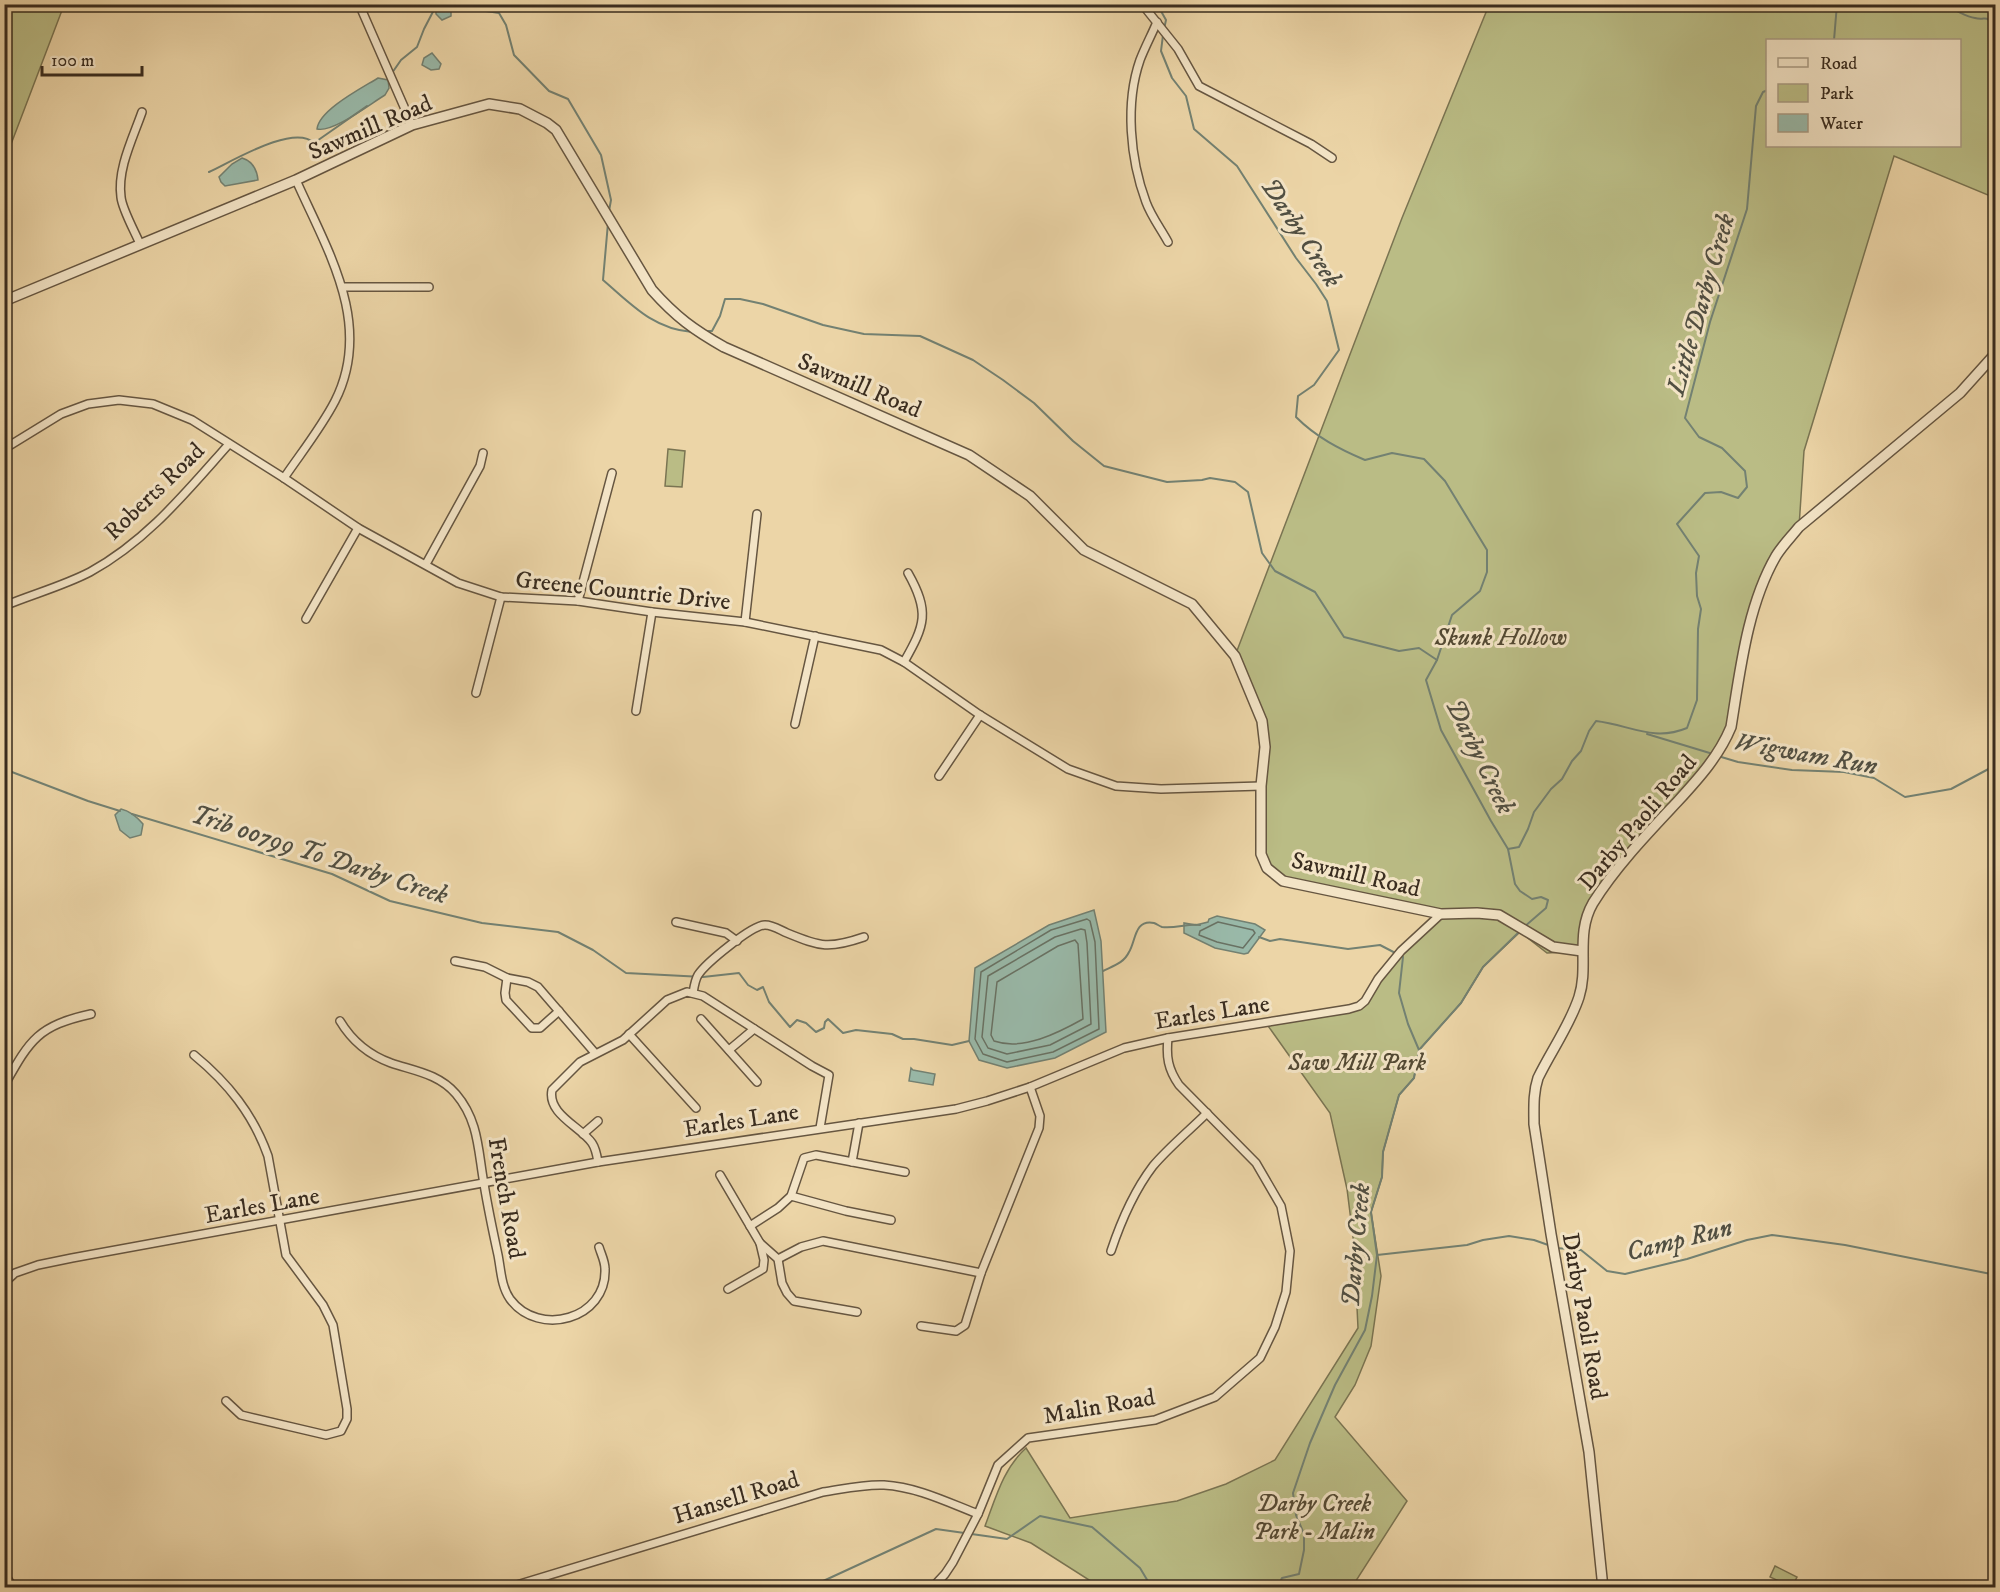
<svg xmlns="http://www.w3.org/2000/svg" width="2000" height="1592" font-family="'IM FELL DW Pica',serif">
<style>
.green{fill:#babc85;stroke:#7a7452;stroke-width:1.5;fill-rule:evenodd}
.water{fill:#99b9a9;stroke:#738172;stroke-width:1.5}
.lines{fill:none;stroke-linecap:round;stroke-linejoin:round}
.shore{stroke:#697264;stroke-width:1.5}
.stream{stroke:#738172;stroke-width:2}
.minor-casing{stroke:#665641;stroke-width:10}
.tertiary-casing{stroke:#665641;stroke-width:12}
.minor{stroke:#f3e4c6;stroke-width:7}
.tertiary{stroke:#f3e4c6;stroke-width:9}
.labels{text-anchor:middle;stroke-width:6;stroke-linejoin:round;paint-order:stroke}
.street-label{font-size:24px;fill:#392c1f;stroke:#f3e4c6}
.park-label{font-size:24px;font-style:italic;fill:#534933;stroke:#f3e4c6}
.water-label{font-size:26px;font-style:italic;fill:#514f42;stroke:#f3e4c6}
</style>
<rect width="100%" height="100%" fill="#ecd5a7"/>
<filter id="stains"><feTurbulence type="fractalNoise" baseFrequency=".00333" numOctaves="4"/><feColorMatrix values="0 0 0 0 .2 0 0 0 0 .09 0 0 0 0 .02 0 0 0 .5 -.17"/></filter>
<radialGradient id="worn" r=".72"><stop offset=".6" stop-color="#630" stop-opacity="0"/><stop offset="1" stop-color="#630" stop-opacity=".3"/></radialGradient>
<g class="green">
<path d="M5,4L64,5L5,160L4,5Z"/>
<path d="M1489,5H1995V198L1894,156L1804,451L1799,527L1781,549L1745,636L1726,740L1593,903L1582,951L1547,953L1520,932L1483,967L1461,1003L1419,1050L1414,1078L1399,1095L1383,1152L1382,1177L1371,1212L1381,1276L1371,1346L1355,1385L1335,1417L1407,1501L1352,1587H1100L1031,1543L985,1526C996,1497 1003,1469 1026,1448L1070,1518L1177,1501L1226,1484L1275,1460L1358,1328L1354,1245L1347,1189L1330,1113L1266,1023L1359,1006L1378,979L1440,914L1283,881L1261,854L1262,721L1235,656L1402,218ZM1768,40H1960V146H1768Z"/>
<path d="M668,449L685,451L682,487L665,486Z"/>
<path d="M1775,1566L1797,1577L1792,1587L1770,1577Z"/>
</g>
<g class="water">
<path d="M436,5H447L451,8V16L442,20L436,14Z"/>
<path d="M432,53L441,64L439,69L431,70L422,65L424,58Z"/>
<path d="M378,78L388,80L389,88L385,95C370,104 333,133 317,129C319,110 362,88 378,78Z"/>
<path d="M242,158C252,161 257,170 258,180L225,186L221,182L219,177L232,164Z"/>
<path d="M121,809C130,811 137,817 143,824L141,835L130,838L120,830L115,815Z"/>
<path d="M1094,910L1101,941L1106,1032L1055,1058L1007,1068L979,1060L969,1041L975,968L1049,925Z"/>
<path d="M1217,916L1255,924L1265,930L1248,953L1244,954L1215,948L1184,933V923L1196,925L1208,922L1209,919Z"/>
<path d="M911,1068L913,1070L935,1074L933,1085L909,1081Z"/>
</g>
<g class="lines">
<g class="shore">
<path d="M1087,919L1090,921L1095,942L1099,1029L1053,1052L1007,1062L983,1054L975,1039L981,972L1051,930Z"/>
<path d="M1218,922L1253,930L1255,933L1243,948L1217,942L1199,935L1200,931Z"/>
<path d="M1081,929L1085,930L1087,943L1091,1024L1050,1045L1007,1054L988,1048L982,1037L988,976L1055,937Z"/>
<path d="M1075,940L1078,944L1083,1019C1058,1033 1023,1051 994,1041L991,1035L997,982L1058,946Z"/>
</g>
<g class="stream">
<path d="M441,4L499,13L506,25L514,55L549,91L568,99L601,155L611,200L609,211"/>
<path d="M1157,4L1166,20L1164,29"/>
<path d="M1947,4C1953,10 1968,17 1975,18C1987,21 1987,12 1993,30L1996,31"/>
<path d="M1163,35L1161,51L1172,78L1186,96L1194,129L1237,166L1296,258L1316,284L1327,301L1339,350L1314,385L1298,396L1296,417C1316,437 1339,449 1365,460L1392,453L1424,459L1445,481L1487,550V572L1480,591L1452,615L1437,660L1426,680L1441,730L1491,821L1508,849L1515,884L1520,891L1532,899L1541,897L1548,900L1546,908L1524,927"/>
<path d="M1834,40L1837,4"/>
<path d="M392,73L401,60L417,47L424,29L437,4"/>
<path d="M209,172C231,162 294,123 314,143L367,106"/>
<path d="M608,223L603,280C631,304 653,329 692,332"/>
<path d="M703,331H712L720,316L725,299H740L763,304L823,325L864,334L920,336L973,360L1003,380L1034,403L1073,441L1104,466L1167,482L1202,480L1210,478L1235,482L1248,492L1262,553L1275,571L1315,592L1344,637L1399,651L1419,648L1437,660"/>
<path d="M1647,734L1713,754"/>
<path d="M1718,756L1738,762L1792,770L1844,772L1874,778L1905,797L1951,789L1996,765"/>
<path d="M4,769L88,801L120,811"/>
<path d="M132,814L332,874L390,901L482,923L558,932L593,950L626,973L703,977L739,973L748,985L757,990L763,987L769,1002L790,1027L797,1020L806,1023L816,1032L824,1028L825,1022L828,1019L843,1033L856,1030L892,1034L903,1039H914L952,1045L969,1041"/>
<path d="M1508,849L1519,847L1528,829L1534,812L1551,789L1562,779L1572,761L1581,751L1589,731L1596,721C1630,725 1653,742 1687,728L1697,700L1698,629L1701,609L1697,596L1696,573L1699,556L1677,524L1705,493L1721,492L1738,498L1747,487L1745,471L1722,448L1699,437L1685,418L1710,322L1747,209L1756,106L1763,92L1768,90"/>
<path d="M1259,937L1270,941L1280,939L1348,949L1380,945L1403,957L1399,993L1408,1024L1419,1050"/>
<path d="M1103,971C1113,966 1124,963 1129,952C1136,941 1134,919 1154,923C1157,924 1159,926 1162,927C1175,929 1188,923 1200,925"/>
<path d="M1556,1248L1581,1250L1607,1271L1625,1274L1687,1259L1747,1240L1772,1235L1845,1245L1996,1275"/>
<path d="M1377,1255L1467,1245L1483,1240L1509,1236L1534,1240L1551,1246"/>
<path d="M808,1588L936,1529L1007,1539L1040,1516L1092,1527L1140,1568L1152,1588"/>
<path d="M1277,1588L1282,1578L1299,1574L1304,1550V1534L1296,1515L1293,1493L1310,1443L1335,1385L1365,1330L1372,1296L1377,1255L1371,1212L1382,1177L1383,1152L1399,1095L1414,1078L1419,1050L1461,1003L1483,967L1520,931"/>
</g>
<g class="minor-casing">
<g id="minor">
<path d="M359,4L412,125"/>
<path d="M1142,4L1178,49L1199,86L1311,144L1332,158"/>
<path d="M1157,22C1152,34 1145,47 1140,60C1125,103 1130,159 1146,202C1151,216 1161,229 1168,242"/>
<path d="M140,244C135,232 122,209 121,197C117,169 133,138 142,112"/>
<path d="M343,287H429"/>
<path d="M4,449L61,414L88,404L119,400L153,404L192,420L284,478L358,528L458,583L501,597L578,601L652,612L745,622L881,650L904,662L980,715L1068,769L1116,786L1161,789L1261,786"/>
<path d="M284,478C301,453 321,428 335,401C374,324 327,250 296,180"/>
<path d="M426,564L480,466L483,453"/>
<path d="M578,601L612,473"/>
<path d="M4,606C33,594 63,586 90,572C147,541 187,491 229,444"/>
<path d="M306,619L358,528"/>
<path d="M745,622L757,514"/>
<path d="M904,662C925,625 930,612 908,573"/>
<path d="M476,693L501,597"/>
<path d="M636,711L652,612"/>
<path d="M795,724L815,636"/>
<path d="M939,776L980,715"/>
<path d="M676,922L726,933L737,941"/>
<path d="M455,961L485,967L507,978L528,982L538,987L595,1053"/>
<path d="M507,978L505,993L506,1000L532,1028H540L559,1011"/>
<path d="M693,993C694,987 695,980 698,975C706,963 752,925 765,925C773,925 780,930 787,933C821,947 829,949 864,937"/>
<path d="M701,1019L757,1082"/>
<path d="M340,1021C352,1041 369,1055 391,1063C415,1071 439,1074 456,1094C479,1121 478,1151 484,1184C488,1208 493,1232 498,1255C501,1270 501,1286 510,1299C539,1338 607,1319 605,1269C605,1261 601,1254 599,1247"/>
<path d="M629,1034L696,1108"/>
<path d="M729,1050L754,1029"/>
<path d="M194,1055C228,1083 253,1114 268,1156L286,1255L323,1305L333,1325L347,1409V1419L341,1431L326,1435L241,1415L226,1401"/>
<path d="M4,1086C30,1040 37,1026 91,1014"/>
<path d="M583,1134L598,1121"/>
<path d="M598,1162C597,1156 596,1149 592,1143C581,1127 547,1114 552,1090L580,1062L623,1040L667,1000L687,992L703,996L812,1066L829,1075L820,1128"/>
<path d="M852,1162L859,1123"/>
<path d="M720,1175L760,1243L778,1259L782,1283L787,1293L794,1301L857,1312"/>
<path d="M791,1196L846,1211L891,1220"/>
<path d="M750,1226L778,1208L791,1196L804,1158L816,1155L905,1172"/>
<path d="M1111,1251C1121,1221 1134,1191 1153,1166C1169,1147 1190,1130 1207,1113"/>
<path d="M778,1259L801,1247L823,1241L981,1273"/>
<path d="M4,1283L15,1273L38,1265L72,1258L598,1162L956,1109L987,1101L1030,1087L1124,1048L1168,1038L1349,1009L1359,1006L1365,1001L1378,979L1401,951L1441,914"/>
<path d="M728,1289L763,1269L764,1260L760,1243"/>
<path d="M921,1326L956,1331L965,1325L981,1273L1039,1128L1040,1116L1030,1087"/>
<path d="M507,1588L823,1492C843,1489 864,1484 884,1485C917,1487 947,1502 978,1514"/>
<path d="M932,1588L945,1574L953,1562L978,1514L998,1465L1028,1438L1155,1420L1215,1397L1260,1358L1275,1327L1286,1292L1290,1251L1281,1206L1256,1163L1179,1085C1168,1069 1166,1057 1168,1038"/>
</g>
</g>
<g class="tertiary-casing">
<g id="tertiary">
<path d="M4,301L296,180L412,125L489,104L520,109L547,123L556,130L652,290C676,317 694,330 724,347L969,455L1030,496L1084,550L1192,604L1235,656L1262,721L1265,747L1261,786V854L1267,868L1283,881L1441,914L1477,913L1499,915L1553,947L1582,951"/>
<path d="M4,1575L12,1588"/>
<path d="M1603,1588L1589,1452L1551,1234L1534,1124C1534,1108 1533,1093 1538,1078C1551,1051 1570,1025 1579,997C1589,966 1575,934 1593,903C1616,866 1649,832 1678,801C1699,778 1719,756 1731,727C1740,672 1747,606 1776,556C1782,546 1791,537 1799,527L1960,393L1996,353"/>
</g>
</g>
<use href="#minor" class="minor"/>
<use href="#tertiary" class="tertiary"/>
</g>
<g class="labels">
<g class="street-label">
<text transform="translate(370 127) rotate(-23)" y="8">Sawmill Road</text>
<text transform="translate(860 385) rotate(23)" y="8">Sawmill Road</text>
<text transform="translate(154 491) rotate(-44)" y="8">Roberts Road</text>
<text transform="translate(623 590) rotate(6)" y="8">Greene Countrie Drive</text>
<text transform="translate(1637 822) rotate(-50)" y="8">Darby Paoli Road</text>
<text transform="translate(1356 874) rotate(13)" y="8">Sawmill Road</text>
<text transform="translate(1212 1012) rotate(-9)" y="8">Earles Lane</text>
<text transform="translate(741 1120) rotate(-9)" y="8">Earles Lane</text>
<text transform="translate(507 1198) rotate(80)" y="8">French Road</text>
<text transform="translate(262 1205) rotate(-10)" y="8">Earles Lane</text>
<text transform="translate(1585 1316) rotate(80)" y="8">Darby Paoli Road</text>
<text transform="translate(1099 1406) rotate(-10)" y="8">Malin Road</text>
<text transform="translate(736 1497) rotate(-17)" y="8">Hansell Road</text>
</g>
<g class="park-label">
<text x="1501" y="645">Skunk Hollow</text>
<text x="1357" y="1070">Saw Mill Park</text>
<text x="1314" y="1511">Darby Creek<tspan x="1314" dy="28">Park - Malin</tspan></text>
</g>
<g class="water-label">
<text transform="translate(1302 232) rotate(57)" y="9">Darby Creek</text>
<text transform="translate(1700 304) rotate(-74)" y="9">Little Darby Creek</text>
<text transform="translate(1806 753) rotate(10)" y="9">Wigwam Run</text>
<text transform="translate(1481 756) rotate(64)" y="9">Darby Creek</text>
<text transform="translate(320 854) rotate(18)" y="9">Trib 00799 To Darby Creek</text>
<text transform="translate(1679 1239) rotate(-14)" y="9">Camp Run</text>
<text transform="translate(1355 1245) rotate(-85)" y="9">Darby Creek</text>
</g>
</g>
<rect width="2000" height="1592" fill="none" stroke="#ecd5a7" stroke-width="24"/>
<rect x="6" y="6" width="1988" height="1580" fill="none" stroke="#392c1f" stroke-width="3"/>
<rect x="12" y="12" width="1976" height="1568" fill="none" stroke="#392c1f" stroke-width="1.5"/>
<rect x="1766" y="39" width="195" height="108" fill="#f3e4c6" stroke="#a99a83" stroke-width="1.5"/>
<rect x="1778" y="58" width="30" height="9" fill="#f3e4c6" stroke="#a99a83" stroke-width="1.5"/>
<text x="1820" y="69" font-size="18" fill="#392c1f">Road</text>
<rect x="1778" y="84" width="30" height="18" fill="#babc85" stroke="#a99a83" stroke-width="1.5"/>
<text x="1820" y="99" font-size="18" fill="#392c1f">Park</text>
<rect x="1778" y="114" width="30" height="18" fill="#99b9a9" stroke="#a99a83" stroke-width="1.5"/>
<text x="1820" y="129" font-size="18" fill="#392c1f">Water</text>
<path d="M42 66v9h100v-9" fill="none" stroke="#392c1f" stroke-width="3"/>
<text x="51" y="66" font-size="18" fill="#392c1f" stroke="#f3e4c6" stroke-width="4.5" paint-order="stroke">100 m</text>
<rect width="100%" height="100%" filter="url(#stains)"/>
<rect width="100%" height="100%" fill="url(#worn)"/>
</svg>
